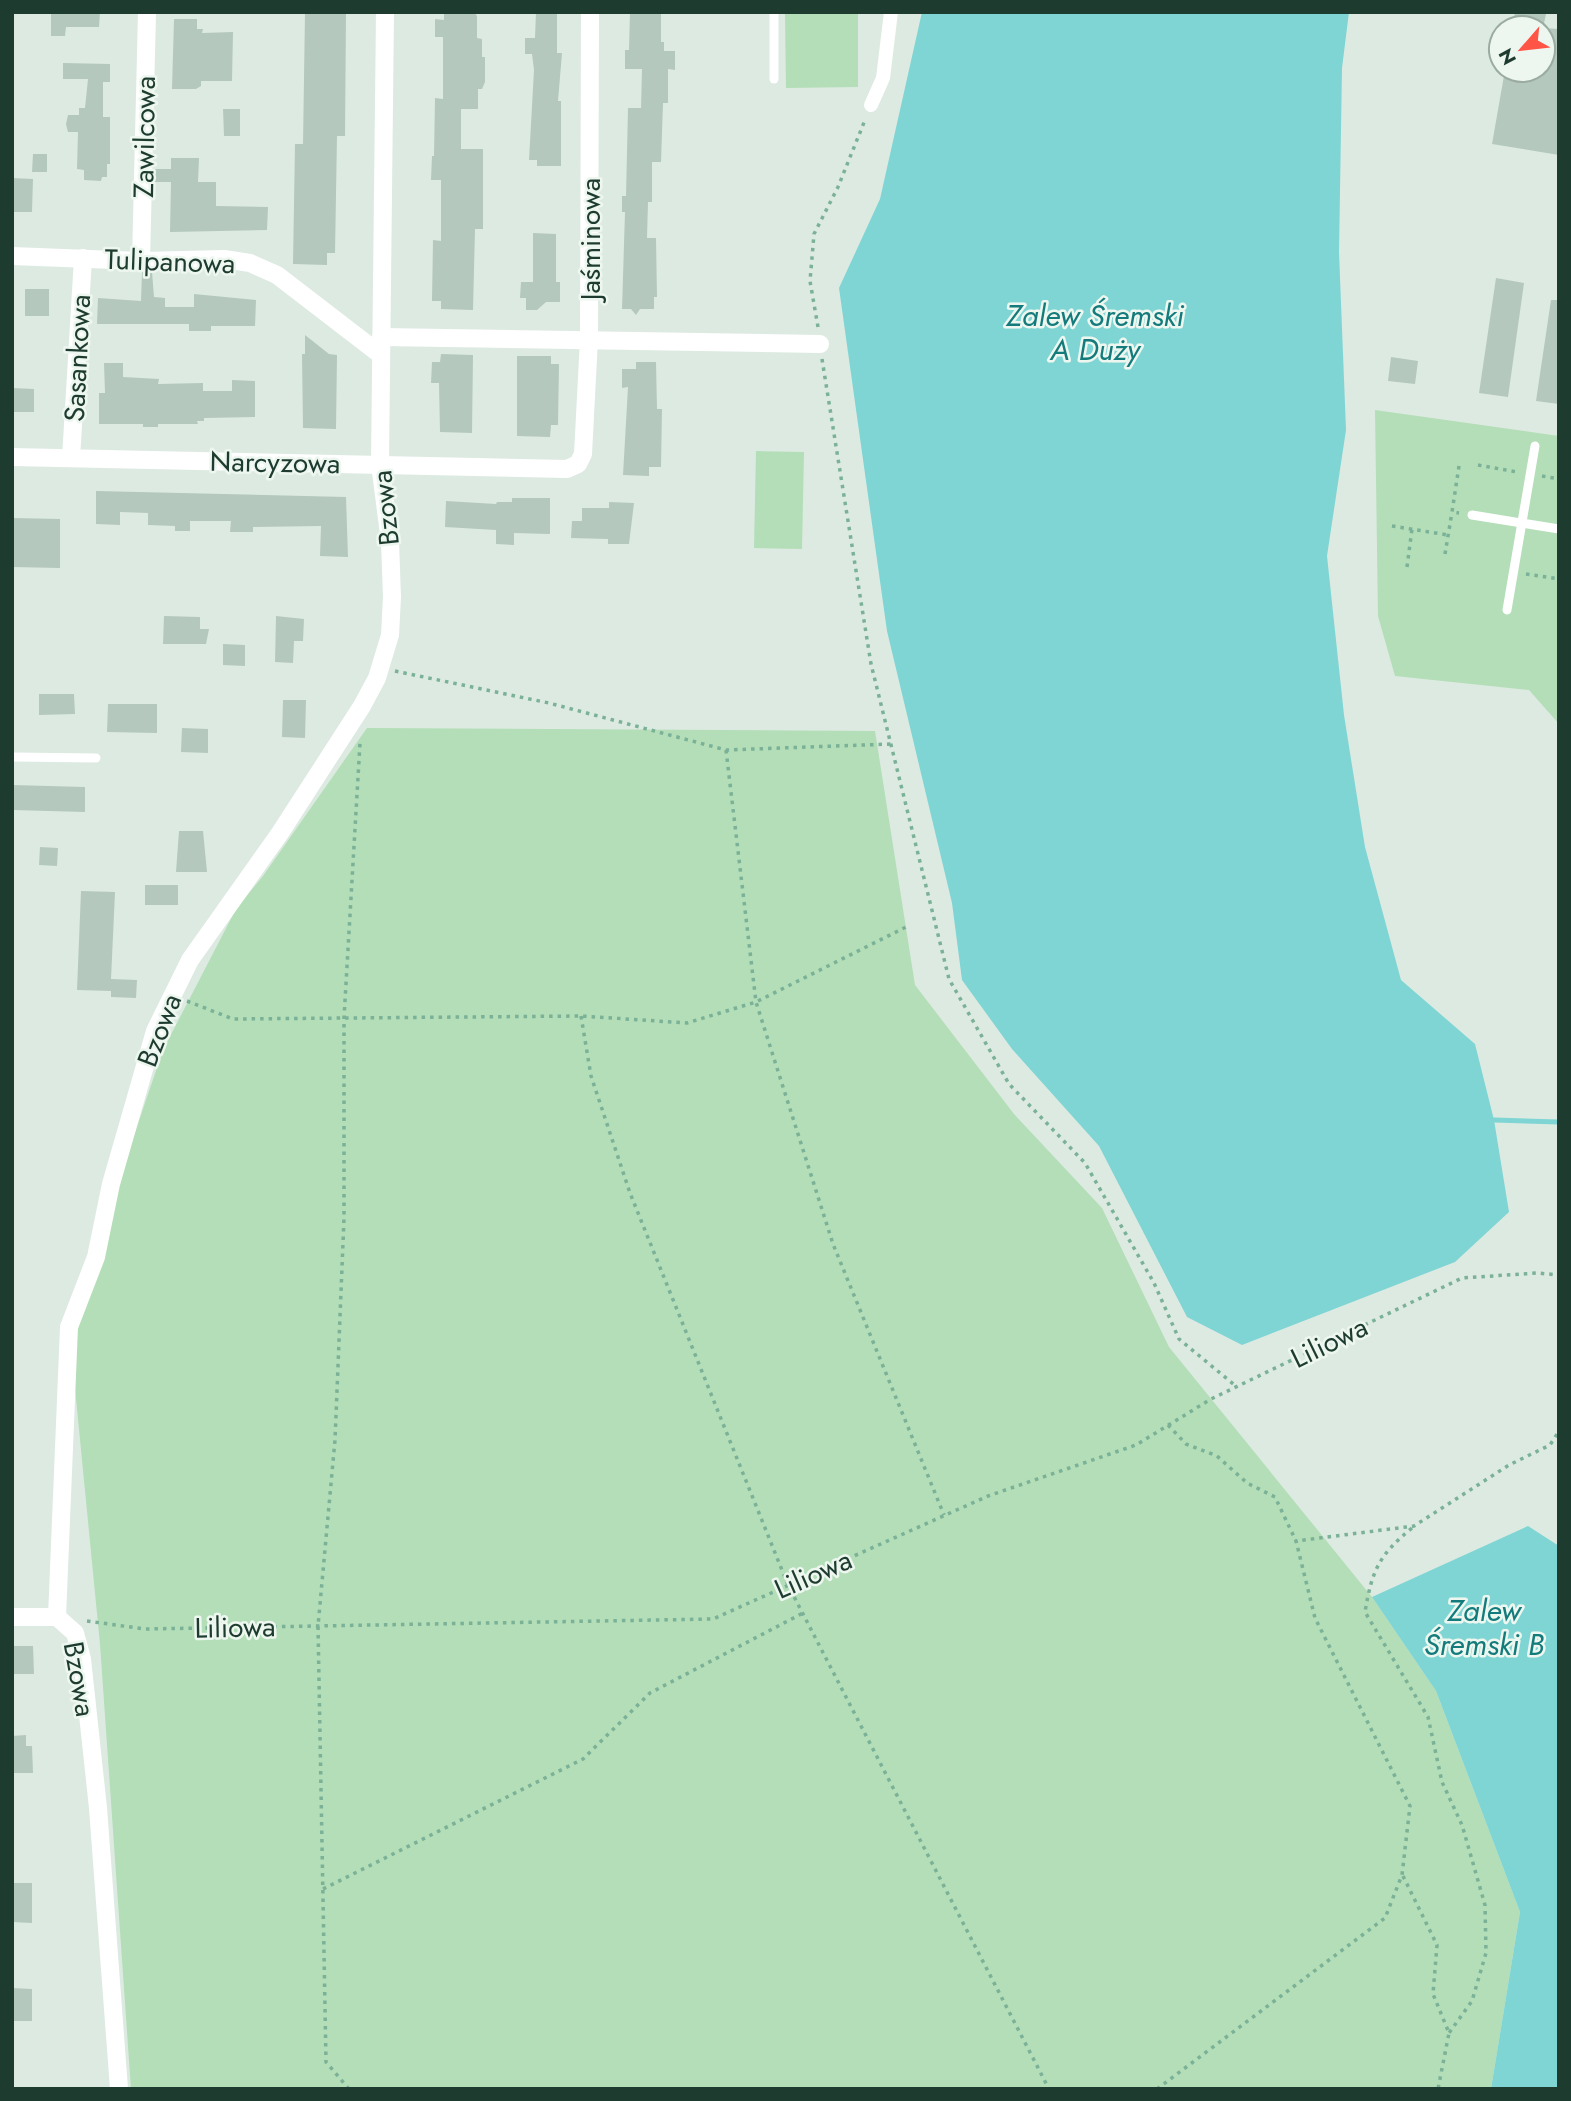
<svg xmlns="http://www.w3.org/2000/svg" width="1571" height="2101" font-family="Jost,sans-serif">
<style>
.green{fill:#b3deb7}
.water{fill:#7fd5d4}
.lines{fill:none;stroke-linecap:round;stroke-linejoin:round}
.stream{stroke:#7fd5d4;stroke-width:5}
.building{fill:#b5c8bd}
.path{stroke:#7ab197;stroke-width:3.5;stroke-dasharray:3.5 5;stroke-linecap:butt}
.service{stroke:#fff;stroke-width:9}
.pedestrian{stroke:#fff;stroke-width:14}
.minor{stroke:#fff;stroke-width:18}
.labels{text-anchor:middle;stroke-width:5;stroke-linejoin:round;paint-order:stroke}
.street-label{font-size:28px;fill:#1d3b2e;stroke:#edf7f0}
.water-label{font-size:30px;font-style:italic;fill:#137b7b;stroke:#edf7f0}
</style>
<rect width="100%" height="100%" fill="#ddeae2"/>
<g class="green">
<path d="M785,12H858V87L786,88Z"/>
<path d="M1375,410L1559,436V724L1529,690L1395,676L1378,616Z"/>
<path d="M756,451L804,452L802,549L754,548Z"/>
<path d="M367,728L875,731L915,985L1014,1114L1102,1208L1169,1347L1372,1597L1436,1691L1520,1912L1491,2089H131L100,1644L69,1327L163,1050L236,909L263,876Z"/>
</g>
<g class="water">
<path d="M922,12H1349L1342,68L1339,252L1346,430L1327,556L1344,715L1365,847L1401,980L1475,1044L1494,1120L1509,1212L1455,1262L1242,1345L1187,1317L1099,1146L1012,1049L962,980L952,903L887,631L839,288L880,199Z"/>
<path d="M1528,1526L1559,1546V2089H1491L1520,1912L1436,1691L1372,1597Z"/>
</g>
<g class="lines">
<path class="stream" d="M1494,1120L1559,1122"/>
</g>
<g class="building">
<path d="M51,12H100L99,27H66L65,36H51Z"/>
<path d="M305,12H346L345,136H337L335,253H327V265L293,264L295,144H303Z"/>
<path d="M444,12H474L477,16V38L482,39V57H485V82L482,89H478V109H461V149H483V229H475L473,310L441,309V301H432L433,240L441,241V180H431L432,156H434L435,98L443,99V37H435V19L444,20Z"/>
<path d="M536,12H557V53H562L558,101H561V166H537V160H529L534,70L532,54H525V38H535Z"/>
<path d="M630,12H661V42H664V51H675V70L668,69V103H663L661,162H652V202H648L647,238H656L657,297H654V309H640L636,315L631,309H622L625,212H622V196H626L628,108H641L642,69H625V50H629Z"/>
<path d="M1515,12L1546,14L1543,28L1559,29V155L1492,144L1505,70H1543V28H1512Z"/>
<path d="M174,19H197V29H203L202,33L233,32L232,81H201V86L196,89H172Z"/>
<path d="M63,63L110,64V82H103V117H110V164H107V177H102L101,181L84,180V170L77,169L78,132H68L66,124L68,115H79V108H85L88,79H63Z"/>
<path d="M223,109H240V136H224Z"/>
<path d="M33,154H47V172H32Z"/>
<path d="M171,158H199L198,182H216V206L268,207L267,230L170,232L171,182H154L155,169H171Z"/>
<path d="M12,178L33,179L32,212H12Z"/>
<path d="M533,233L556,234V282H560V302H546L537,310H526V298H520L521,282H533Z"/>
<path d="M142,272H152L154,297L165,298V307H194V294L256,300L255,326H211V331H189V324H97L98,298L141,301Z"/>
<path d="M1496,278L1524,283L1508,397L1479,393Z"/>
<rect x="25" y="289" width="24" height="27"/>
<path d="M1551,300H1559V404L1536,401Z"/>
<path d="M305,335L329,354L337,355L336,429L303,428L302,354H305Z"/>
<path d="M441,354L473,355L472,433L440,432L439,383H431L432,362H440Z"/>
<path d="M517,356H551V364H559L558,425H551L550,437L517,436Z"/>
<path d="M1391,357L1418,361L1415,384L1388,381Z"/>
<path d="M636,362H656L657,409H662L661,467H649V476L623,475L628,387L622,388V369H636Z"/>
<path d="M104,363H123V377L159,379L158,384L203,383V391H232V380L255,381V417L204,418V421H197L198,424H158V427H143V424H99V393H105Z"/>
<path d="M12,388L34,389V412H12Z"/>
<path d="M96,491L346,497L348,557L320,556L321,526L253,527V532H230L231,521H190V531H175V526L148,525V513L120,512V525L96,524Z"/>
<path d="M512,498H550V534L514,533V545L496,544V530L445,527L446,501L496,504L497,502H512Z"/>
<path d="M609,502L634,503L629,544H608V539L571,538L572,521H582V508H609Z"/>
<path d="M12,518L60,519V568L12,567Z"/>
<path d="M164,616L200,617V629H209L206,644H163Z"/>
<path d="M276,616L304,619L303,641H294L293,663L275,662Z"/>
<path d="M223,644L245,645V666L223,665Z"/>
<path d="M39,694H74L75,714L39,715Z"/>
<path d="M283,700H306L305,738L282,737Z"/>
<path d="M108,704H157V733L107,732Z"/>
<path d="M182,728L208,729V753L181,752Z"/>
<path d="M12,785L85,787V812L12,810Z"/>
<path d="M179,831H203L207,872H176Z"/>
<path d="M40,847L58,848L57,866L39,865Z"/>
<rect x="145" y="885" width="33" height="20"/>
<path d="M81,891L115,892L111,979L137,980L136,998L111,997V991L77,990Z"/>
<path d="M12,1646H33L34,1674H12Z"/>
<path d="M26,1735V1746H32L33,1773H12V1736Z"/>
<path d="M12,1883H32V1923L12,1922Z"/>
<path d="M12,1988L32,1989V2021H12Z"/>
</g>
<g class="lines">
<g class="path">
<path d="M818,327L810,281L814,234L838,187L865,120"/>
<path d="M822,359L871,664L949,979L1009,1084L1085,1163L1154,1283L1179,1339L1237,1387"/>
<path d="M1478,465L1517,472"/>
<path d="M1459,466L1452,512L1459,513"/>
<path d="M1542,476L1559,479"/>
<path d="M1392,526L1448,535"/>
<path d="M1445,554L1452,512"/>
<path d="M1407,567L1412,529"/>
<path d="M1526,574L1559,579"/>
<path d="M395,671L549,703L726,750L891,744"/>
<path d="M726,750L756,1002L833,1244L944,1515"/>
<path d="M187,1001L233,1019L581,1016L687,1023L756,1002L906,927"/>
<path d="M581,1016L591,1076L630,1193L788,1585L1049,2089"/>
<path d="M1168,1425L1186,1444L1217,1456L1247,1483L1275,1497L1296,1541"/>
<path d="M1412,1528C1379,1555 1372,1570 1365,1612L1428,1717L1442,1782L1462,1825L1485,1905L1486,1953L1472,2001L1449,2033"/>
<path d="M87,1621L145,1629L713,1619L988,1496L1136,1445L1211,1399L1462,1278L1537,1273L1559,1275"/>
<path d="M1403,1876L1437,1945L1433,1994L1449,2033L1438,2089"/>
<path d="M323,1889L583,1759L650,1693L803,1613"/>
<path d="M349,2089L326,2062L318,1626L335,1440L344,1218V1018L360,743"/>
<path d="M1157,2089L1385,1918L1402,1875L1410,1806L1315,1618L1296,1541L1414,1526L1509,1465L1550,1445L1559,1431"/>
</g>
<g class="service">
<path d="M774,79V12"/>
<path d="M1472,515L1559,529"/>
<path d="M1507,610L1535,446"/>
<path d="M12,757L96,758"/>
</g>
<path class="pedestrian" d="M871,105L883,78L891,12"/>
<g class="minor">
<path d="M12,256L141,261L224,259L250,263L277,275L381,355"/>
<path d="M141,261L147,12"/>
<path d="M381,337L820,344"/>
<path d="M12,457L567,469L578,464L583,454L589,339L590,12"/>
<path d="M71,458L83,258"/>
<path d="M12,1617H57"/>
<path d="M57,1617L69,1327L96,1257L111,1184L155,1031L190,960L280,833L362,706L377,678L390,635L392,597L390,542L380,464L385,12"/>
<path d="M57,1617L75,1633L82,1659L98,1808L119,2089"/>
</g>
</g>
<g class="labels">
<g class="street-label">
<text transform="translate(144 137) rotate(-89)" y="10">Zawilcowa</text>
<text transform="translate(590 239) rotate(-90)" y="10">Jaśminowa</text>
<text transform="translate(170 261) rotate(2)" y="10">Tulipanowa</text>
<text transform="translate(77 358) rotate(-87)" y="10">Sasankowa</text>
<text transform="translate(275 462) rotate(1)" y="10">Narcyzowa</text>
<text transform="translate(385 508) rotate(-96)" y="10">Bzowa</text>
<text transform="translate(159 1030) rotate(-69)" y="10">Bzowa</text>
<text transform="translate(1329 1342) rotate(-26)" y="10">Liliowa</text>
<text transform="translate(813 1574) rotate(-24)" y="10">Liliowa</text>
<text transform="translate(235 1627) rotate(-1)" y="10">Liliowa</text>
<text transform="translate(80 1679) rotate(80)" y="10">Bzowa</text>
</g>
<g class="water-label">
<text x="1095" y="326">Zalew Śremski<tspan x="1095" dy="34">A Duży</tspan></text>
<text x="1484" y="1621">Zalew<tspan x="1484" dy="34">Śremski B</tspan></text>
</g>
</g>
<rect width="1571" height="2101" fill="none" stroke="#1d3b2e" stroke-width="28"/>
<g transform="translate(1522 49) rotate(242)"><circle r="33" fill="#edf7f0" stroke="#9aaca2" stroke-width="2"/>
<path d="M0-5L12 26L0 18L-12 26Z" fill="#fe5547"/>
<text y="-10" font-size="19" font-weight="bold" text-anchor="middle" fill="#1d3b2e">N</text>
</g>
</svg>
